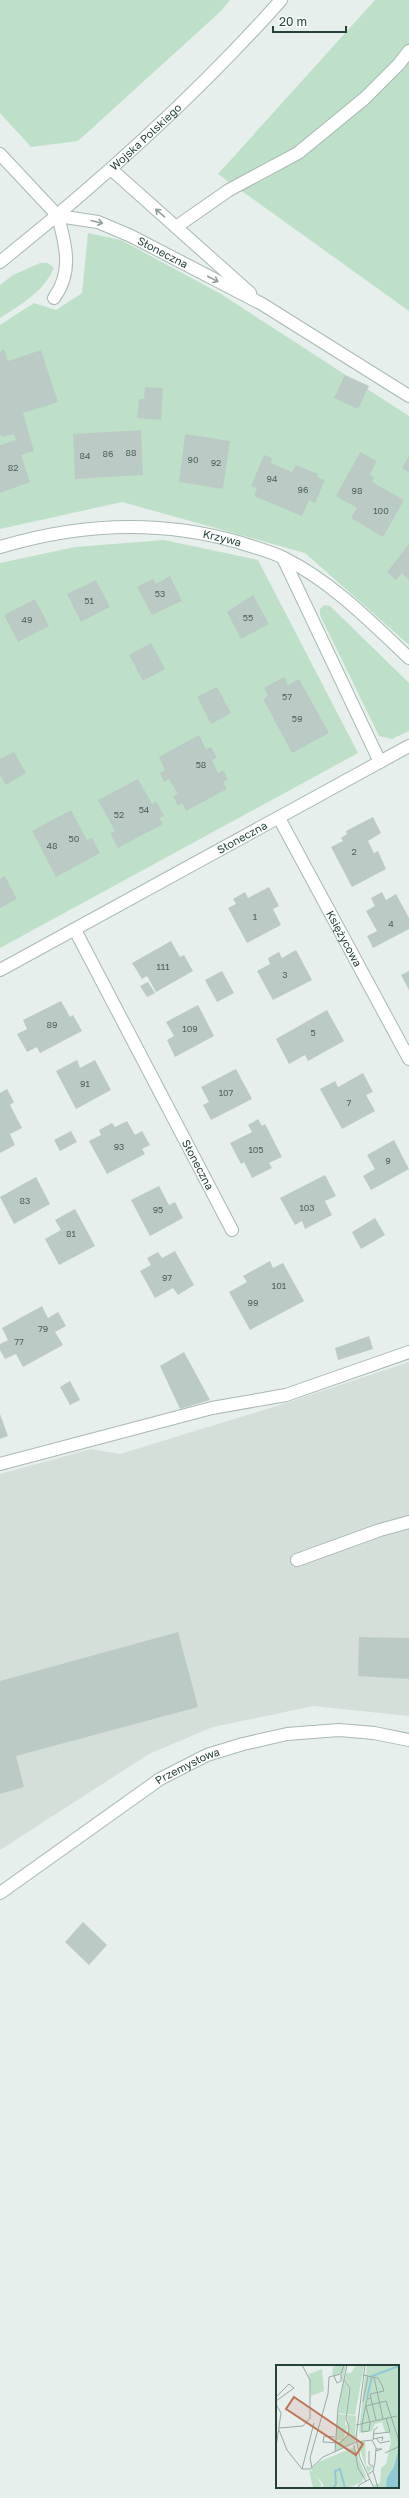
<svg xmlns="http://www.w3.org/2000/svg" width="409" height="2498" font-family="'Golos Text',sans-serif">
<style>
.built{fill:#d4dfda}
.green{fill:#bfe0c8}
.building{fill:#bbcac4}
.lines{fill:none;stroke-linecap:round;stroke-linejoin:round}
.service-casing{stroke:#a8b8b2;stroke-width:14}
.minor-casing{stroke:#a8b8b2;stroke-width:14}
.tertiary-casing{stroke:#a8b8b2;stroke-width:14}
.service{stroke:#fff;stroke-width:12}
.minor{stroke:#fff;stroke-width:12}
.tertiary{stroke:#fff;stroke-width:12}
.oneway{stroke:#92a09c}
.labels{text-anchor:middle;stroke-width:4;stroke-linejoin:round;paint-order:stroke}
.number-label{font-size:9px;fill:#4a645c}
.street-label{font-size:11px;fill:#24423a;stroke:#f7fbf9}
.inset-river{fill:none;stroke:#8ec9d4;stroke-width:2}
.inset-road{fill:none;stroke:#98aaa4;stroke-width:1}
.view{fill:#c07456;fill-opacity:0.15;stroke:#c07456;stroke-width:2}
.inset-edge{fill:none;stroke:#24423a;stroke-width:2}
</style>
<rect width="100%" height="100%" fill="#e6efeb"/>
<path class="built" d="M409,1362V1716L313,1706L213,1727L149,1754L0,1850V1474L91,1449L120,1454L283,1404Z"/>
<g class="green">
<path d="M0,0H230L221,11L78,141L31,147L0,113Z"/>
<path d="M375,0H409V311L218,174Z"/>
<path d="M88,233L121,240L221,294L409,416V645L305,553L122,502L0,529V325L34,303L56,310L82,293Z"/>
<path d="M40,263H48L54,268C43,292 22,304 0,318V285L13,275Z"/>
<path d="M164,540L258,560L358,753L0,948V563L75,547Z"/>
<path d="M324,605L330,606L409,683V731L392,739L379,736L320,615V609Z"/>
</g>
<g class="building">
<path d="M4,349L8,361L41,350L58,402L23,413L34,451L21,455L30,482L0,493V445L16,440L14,434L2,437L0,435V352Z"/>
<path d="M345,375L369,386L358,409L334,398Z"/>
<path d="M145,387L163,388L161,420L137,418L139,399H144Z"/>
<path d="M141,430L143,475L75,479L73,434Z"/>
<path d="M185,434L230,441L223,489L179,482Z"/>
<path d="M360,452L377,461L369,475L374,477L372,482L404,500L383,537L351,518L357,508L336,496Z"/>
<path d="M264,455L272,458L271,463L292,472L296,465L318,474L317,477L325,480L315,503L309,500L302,516L254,496L257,488L251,486Z"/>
<path d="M409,456V472L402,468Z"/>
<path d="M409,544V580L402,573L396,580L387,572Z"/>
<path d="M170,576L182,601L152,615L137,587L153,579L156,584Z"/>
<path d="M96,580L110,607L81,622L67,594Z"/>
<path d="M253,595L269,624L241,639L227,612Z"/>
<path d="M35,599L49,626L18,642L4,615Z"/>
<path d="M151,643L165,669L143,681L129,655Z"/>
<path d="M284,677L288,685L299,679L329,733L292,753L263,699L268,696L264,688Z"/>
<path d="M217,687L231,713L211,724L197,697Z"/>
<path d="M199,735L206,749L211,747L217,758L212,760L218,773L223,770L228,779L223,782L227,789L186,811L182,803L178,806L173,796L178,794L169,779L164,782L160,773L165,770L159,757Z"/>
<path d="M14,752L26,773L6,785L0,775V759Z"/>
<path d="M138,779L152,804L156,801L164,816L159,818L163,824L118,848L110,833L115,831L98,800Z"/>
<path d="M71,810L87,840L92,838L100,853L56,877L32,831Z"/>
<path d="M373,817L381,833L368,841L374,853L378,851L386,869L352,887L331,847L343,841L341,838L347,834L346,831Z"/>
<path d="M5,876L17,899L0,908V879Z"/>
<path d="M269,887L279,906L273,909L281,925L247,943L228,908L236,904L233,899L245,892L248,898Z"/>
<path d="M382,892L386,900L396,894L409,918V929L373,948L367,936L377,931L366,911L375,906L371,898Z"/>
<path d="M171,941L180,957L184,955L193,971L156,992L147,976L142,979L132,963Z"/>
<path d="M296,950L312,980L273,1000L257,971L270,964L268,958L279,952L282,958Z"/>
<path d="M222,971L234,993L217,1002L205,980Z"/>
<path d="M409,971V990L401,975Z"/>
<path d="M148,982L155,993L147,997L140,986Z"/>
<path d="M61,1001L70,1017L73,1015L82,1031L40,1053L37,1047L27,1052L17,1034L27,1029L23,1020Z"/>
<path d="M198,1005L214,1036L175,1057L167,1040L174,1036L166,1022Z"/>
<path d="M327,1010L344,1041L308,1061L305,1055L289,1064L276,1039Z"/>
<path d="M77,1060L80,1068L95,1060L111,1090L76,1109L56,1071Z"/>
<path d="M236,1069L252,1099L211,1120L203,1105L209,1102L201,1087Z"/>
<path d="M363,1073L373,1092L366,1095L375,1111L342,1129L320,1089L335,1081L338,1087Z"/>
<path d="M7,1089L14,1102L10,1105L22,1128L10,1134L15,1145L0,1153V1093Z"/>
<path d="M258,1119L262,1126L265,1124L282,1157L269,1163L272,1168L252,1178L244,1162L241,1164L230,1143L252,1132L248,1125Z"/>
<path d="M127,1121L135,1135L142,1131L150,1145L142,1149L145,1154L107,1174L89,1141L101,1135L99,1130L112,1123L115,1127Z"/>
<path d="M71,1131L77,1142L60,1151L54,1140Z"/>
<path d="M394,1140L409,1169L371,1190L363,1176L375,1169L367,1155Z"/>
<path d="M325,1175L336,1196L325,1201L332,1215L305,1229L302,1221L295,1225L280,1198Z"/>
<path d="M36,1177L50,1204L14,1224L0,1197Z"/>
<path d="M159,1186L169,1205L175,1202L183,1218L150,1236L131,1200Z"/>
<path d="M75,1209L95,1246L59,1265L45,1239L61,1230L55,1220Z"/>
<path d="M375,1218L385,1235L361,1249L352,1232Z"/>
<path d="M175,1251L194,1285L178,1295L173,1288L155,1298L140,1271L151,1265L147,1258L158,1252L162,1258Z"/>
<path d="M270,1261L273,1268L283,1263L304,1301L250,1330L229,1292L247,1282L243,1276Z"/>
<path d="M42,1306L48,1318L58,1312L66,1326L55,1332L63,1345L23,1367L16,1354L5,1359L0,1350V1344L8,1340L2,1328Z"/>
<path d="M369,1336L373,1349L338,1360L335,1348Z"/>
<path d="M184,1352L210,1400L180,1409L160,1366Z"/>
<path d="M70,1381L80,1400L70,1405L60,1387Z"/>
<path d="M0,1414L8,1436L0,1439Z"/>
<path d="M178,1632L198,1707L16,1756L24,1787L0,1794V1681Z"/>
<path d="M359,1637L409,1638V1679L358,1676Z"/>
<path d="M83,1922L107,1945L89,1965L65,1942Z"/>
</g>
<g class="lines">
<g class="service-casing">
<g id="service">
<path d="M176,227L229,190L298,153L365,98L399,64L409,51"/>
<path d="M54,298C73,272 66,246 58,216"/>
<path d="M283,558L380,762"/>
<path d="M0,1464L212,1408L286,1395L409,1352"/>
</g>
</g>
<g class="minor-casing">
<g id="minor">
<path id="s1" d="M0,154L58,216L98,222L131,236L262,304L409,396"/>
<path d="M112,170L250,293"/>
<path id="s2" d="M0,547C80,523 158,519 238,542C253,547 270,551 284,558C332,582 370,621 409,658"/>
<path id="s3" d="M279,818L409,1059"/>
<path id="s4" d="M75,930L232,1230"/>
<path id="s5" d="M0,970L409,746"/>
<path d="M297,1560L380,1530L409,1522"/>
<path id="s6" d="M0,1893L160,1779L207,1755L243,1744L287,1734L339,1730L374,1733L409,1740"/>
</g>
</g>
<g class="tertiary-casing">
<g id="tertiary">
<path id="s7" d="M0,262C101,181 195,97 281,0"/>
</g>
</g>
<use href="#service" class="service"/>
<use href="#minor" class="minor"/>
<use href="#tertiary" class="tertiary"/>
</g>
<defs><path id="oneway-shaft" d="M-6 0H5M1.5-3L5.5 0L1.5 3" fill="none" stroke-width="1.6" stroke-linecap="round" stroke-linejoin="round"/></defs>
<g class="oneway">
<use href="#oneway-shaft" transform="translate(160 213) rotate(-139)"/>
<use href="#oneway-shaft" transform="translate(97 222) rotate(14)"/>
<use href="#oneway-shaft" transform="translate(213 279) rotate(28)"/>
</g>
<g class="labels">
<g class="number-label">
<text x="131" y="456">88</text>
<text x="108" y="457">86</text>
<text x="85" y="459">84</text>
<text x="193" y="463">90</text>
<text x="216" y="466">92</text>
<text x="13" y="471">82</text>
<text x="272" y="482">94</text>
<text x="303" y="493">96</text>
<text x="357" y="494">98</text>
<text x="381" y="514">100</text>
<text x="160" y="597">53</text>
<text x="89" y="604">51</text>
<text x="248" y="621">55</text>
<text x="27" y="623">49</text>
<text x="287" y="700">57</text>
<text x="297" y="722">59</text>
<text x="201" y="768">58</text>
<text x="144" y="813">54</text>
<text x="119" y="818">52</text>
<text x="74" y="842">50</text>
<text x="52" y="849">48</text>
<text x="354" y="855">2</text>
<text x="255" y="920">1</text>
<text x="391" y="927">4</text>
<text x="163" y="970">111</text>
<text x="285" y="978">3</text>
<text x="52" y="1028">89</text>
<text x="190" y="1032">109</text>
<text x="313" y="1036">5</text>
<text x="85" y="1087">91</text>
<text x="226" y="1096">107</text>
<text x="349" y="1106">7</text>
<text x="119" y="1150">93</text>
<text x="256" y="1153">105</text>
<text x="388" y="1164">9</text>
<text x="25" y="1204">83</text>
<text x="307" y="1211">103</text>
<text x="158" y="1213">95</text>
<text x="71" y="1237">81</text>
<text x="167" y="1281">97</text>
<text x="279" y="1289">101</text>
<text x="253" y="1306">99</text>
<text x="43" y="1332">79</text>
<text x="19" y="1345">77</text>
</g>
<g class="street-label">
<text dy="4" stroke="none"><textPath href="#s7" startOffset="192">Wojska Polskiego</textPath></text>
<text dy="4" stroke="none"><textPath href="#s1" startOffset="197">Słoneczna</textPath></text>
<text dy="4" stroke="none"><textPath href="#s2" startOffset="225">Krzywa</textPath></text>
<text dy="4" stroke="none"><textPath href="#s5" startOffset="276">Słoneczna</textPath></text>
<text dy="4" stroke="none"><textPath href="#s3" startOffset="137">Księżycowa</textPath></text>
<text dy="4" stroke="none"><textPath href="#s4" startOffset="265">Słoneczna</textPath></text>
<text dy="4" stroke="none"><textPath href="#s6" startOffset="227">Przemysłowa</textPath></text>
</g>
</g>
<g transform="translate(276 2365)">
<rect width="123" height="123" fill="#e6efeb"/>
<path d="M62,0H70L66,18L65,8L56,11L57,2ZM80,0H88L79,50L71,49L74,21L69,13L70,8H75ZM91,0H123V83L110,123H99L97,120L104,118L105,103L110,99L115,76L113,68L109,67L106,57L99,59L96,66L83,68L89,10L106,14L90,10ZM46,4L48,26L35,31L33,9ZM68,15L73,22L70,49L62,48ZM62,49L70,50L69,60H72L67,76L60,75ZM71,50L80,51L79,77L60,86L59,79L66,77L73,67ZM89,76L90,101L97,102L92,108L82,79ZM78,82L91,114L88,111L86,117L72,123H47V119L35,104L43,97ZM33,105L38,107L45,119V123H37Z" fill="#bfe0c8"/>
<path d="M123,83V123H110L111,113L117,103Z" fill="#8ec9d4"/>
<path class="inset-river" d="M91,33L96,11L123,1M57,123L60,119L59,106L64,104L69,123"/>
<path class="inset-road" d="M89,0L80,73L84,93L98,123M87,10L102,13L106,20L108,26L94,29L100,55M58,11L61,18L65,16V10M98,12L107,54M0,32L13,19L18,23L0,36M87,37L92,11M0,39L5,48L0,82M90,41L94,58L93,66L86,67V59L91,34L95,33M90,41L110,36L123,76M80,60L121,51M3,63L27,61L34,53V15L26,0M3,65L11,85L26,104H34L47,92L80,77L96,75L100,83L99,97L97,106L91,110M97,69L114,67L110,53M59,72L48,71L47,77L64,78L72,70L73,62L70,54L74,23L68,14M100,73L104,78L114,76M97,74L107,72L106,76M97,75L98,65L102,62M78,80L82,103L90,116M93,86V99L98,102M100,86L106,84H100M59,87L62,43L71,0M109,88L122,82M36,103L34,93L52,29L53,12L65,9L68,0M26,104L38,58M97,106L102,123M82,123L83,120L94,114"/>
<path class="view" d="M18,32L87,79L80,90L10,44Z"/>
<rect width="123" height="123" class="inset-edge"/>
</g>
<path d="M273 26v6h73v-6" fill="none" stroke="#24423a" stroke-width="2"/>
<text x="279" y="26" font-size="12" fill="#24423a" stroke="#f7fbf9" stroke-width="3" paint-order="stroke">20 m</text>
</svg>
